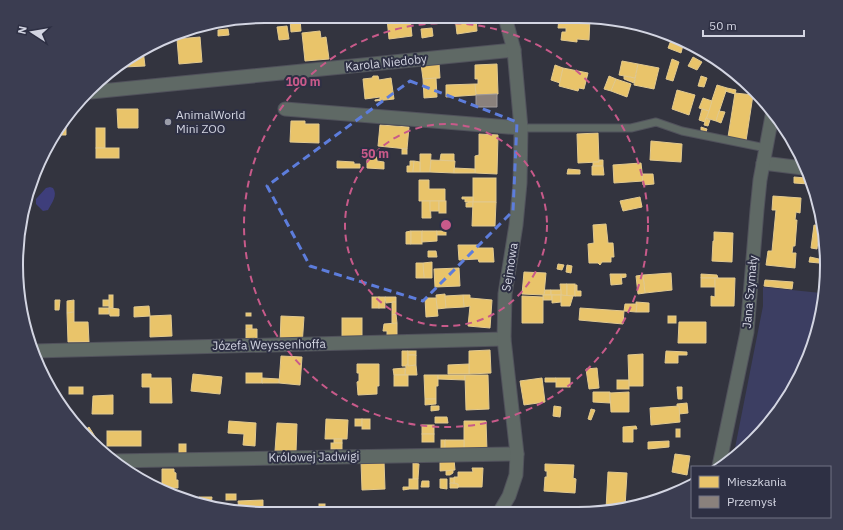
<svg xmlns="http://www.w3.org/2000/svg" width="843" height="530" font-family="'IBM Plex Sans',sans-serif">
<style>
.green{fill:#3c3e62}
.water{fill:#3e3e7b}
.homes{fill:#e9c46a;stroke:#e2c98e}
.industry{fill:#8a817c;stroke:#a09a9b}
.lines{fill:none;stroke-linecap:round;stroke-linejoin:round}
.lane-casing{stroke:#51525c;stroke-width:9}
.street-casing{stroke:#51525c;stroke-width:15}
.lane{stroke:#5f6965;stroke-width:7}
.street{stroke:#5f6965;stroke-width:13}
.marked{fill:none;stroke:#5d7ddc;stroke-width:3;stroke-dasharray:8 5;stroke-linejoin:round}
.ring{fill:none;stroke:#c85a8a;stroke-width:2;stroke-dasharray:7 5}
.poi-dot{fill:#9b9da9;stroke:#2e3044;stroke-width:1.5}
.labels{text-anchor:middle;stroke-width:4;stroke-linejoin:round;paint-order:stroke}
.street-label{font-size:12px;fill:#d3d5e2;stroke:#2e3044}
.poi-label{font-size:12px;fill:#d3d5e2;stroke:#2e3044;text-anchor:start}
.rim{fill:none;stroke:#d3d5e2;stroke-width:2}
.centre{fill:#c85a8a;stroke:#2e3044;stroke-width:2}
.ring-label{font-size:12px;text-anchor:middle;font-weight:bold;fill:#c85a8a;stroke:#2e3044;stroke-width:4;stroke-linejoin:round;paint-order:stroke}
</style>
<rect width="100%" height="100%" fill="#33343f"/>
<path class="green" d="M763,287L821,293L818,330L775,417L734,453L763,306Z"/>
<path class="water" d="M50,187L53,188C58,195 52,203 48,210L43,211L36,204V199L46,188Z"/>
<g class="homes">
<path d="M401,17H410L412,36L389,39L387,18Z"/>
<path d="M455,17H476L477,31L457,34Z"/>
<path d="M559,18H590L589,40L577,39V42L561,40L562,32H566V28H558Z"/>
<path d="M300,19L301,31L291,32L290,20Z"/>
<path d="M287,26L289,39L279,40L277,27Z"/>
<path d="M432,28L433,36L422,38L421,29Z"/>
<path d="M228,29L229,35L218,36V30Z"/>
<path d="M320,31L321,38L326,37L329,59L305,61L302,33Z"/>
<path d="M173,35V39L164,40Z"/>
<path d="M673,35L684,41L681,53L668,48Z"/>
<path d="M200,37L202,62L179,64L177,39Z"/>
<path d="M143,50L145,66L124,67L123,61L126,58Z"/>
<path d="M693,57L702,62L697,70L688,66Z"/>
<path d="M672,59L679,62L673,81L666,79Z"/>
<path d="M622,61L638,64L635,78L619,75Z"/>
<path d="M439,63L440,78L423,79L421,64Z"/>
<path d="M497,64L498,94L476,95L475,84H478V79H475V65Z"/>
<path d="M638,64L659,68L654,89L634,85Z"/>
<path d="M555,65L563,68L560,83L551,80Z"/>
<path d="M563,68L588,73L584,89L579,88L578,91L559,86Z"/>
<path d="M373,76H378L379,80L391,78L394,99L375,101V100L380,99V97L365,99L363,79L372,78Z"/>
<path d="M609,76L616,79L611,91L604,89Z"/>
<path d="M624,76L635,78L634,83L624,79Z"/>
<path d="M701,76L707,78L704,87L698,86Z"/>
<path d="M436,78L437,97L424,98L423,79Z"/>
<path d="M616,79L631,84L627,97L611,91Z"/>
<path d="M475,84L476,95L446,97V85Z"/>
<path d="M717,85L727,88L716,121L706,118Z"/>
<path d="M727,88L736,90L735,94L725,91Z"/>
<path d="M677,90L695,95L689,115L672,109Z"/>
<path d="M735,93L753,95L746,141L728,137Z"/>
<path d="M703,98L712,101L709,111L699,108Z"/>
<path d="M117,109H138V128H118Z"/>
<path d="M702,109L709,111L705,122L699,120Z"/>
<path d="M719,111L725,112L721,123L716,121Z"/>
<path d="M66,117V135H56Z"/>
<path d="M706,118L710,120L708,126L704,125Z"/>
<path d="M291,121H305V124H319V143L290,142Z"/>
<path d="M380,125L409,127L407,149L378,146Z"/>
<path d="M701,127L707,129L706,132L701,131Z"/>
<rect x="96" y="128" width="9" height="20"/>
<path d="M598,133L599,162L578,163L577,134Z"/>
<path d="M479,134L498,135L497,174L475,173V156L479,155Z"/>
<path d="M651,141L682,144L681,162L650,160Z"/>
<rect x="96" y="148" width="23" height="10"/>
<rect x="402" y="149" width="5" height="5"/>
<path d="M420,154H431L430,172H420Z"/>
<path d="M441,154H454V161L440,160Z"/>
<path d="M367,156L377,157V161L384,162V169L367,168Z"/>
<path d="M431,160L455,161L454,173L430,172Z"/>
<path d="M599,160H603V166H593V162H599Z"/>
<path d="M337,161L354,162V164H360V168H337Z"/>
<path d="M410,161H414L413,172H407V166H410Z"/>
<path d="M414,161L420,162V172H413Z"/>
<path d="M641,163L643,181L614,183L613,165Z"/>
<path d="M592,166H603L604,175H592Z"/>
<path d="M454,168L475,169V173H454Z"/>
<path d="M568,169L580,170V174H567Z"/>
<path d="M642,174H653L654,184L643,185Z"/>
<path d="M794,177L806,178L809,184L794,183Z"/>
<rect x="473" y="178" width="23" height="24"/>
<path d="M419,180H429V189H445V201H419Z"/>
<path d="M773,196L801,198L800,213L796,212L795,220H797L795,246H793L792,253H796L795,268L766,265L768,251H772L776,210H772Z"/>
<path d="M462,197H473V202H465V199H462Z"/>
<path d="M640,197L642,207L623,211L620,201Z"/>
<path d="M422,201H430L431,218H422Z"/>
<rect x="430" y="201" width="9" height="10"/>
<rect x="439" y="201" width="7" height="12"/>
<path d="M468,202H473V207H466V203H468Z"/>
<path d="M473,202H496L495,226H472Z"/>
<path d="M606,224L608,243H613L614,257H611V262H602L600,265L598,263H589L588,244L594,243L593,225Z"/>
<path d="M814,225L820,226L817,249L811,248Z"/>
<path d="M411,231V244H406V232Z"/>
<rect x="411" y="231" width="11" height="13"/>
<path d="M422,231H437V241L422,242Z"/>
<rect x="437" y="231" width="9" height="4"/>
<path d="M714,232L733,233L732,262L712,261L713,241H714Z"/>
<path d="M458,245H478V248H493L494,262H479L478,259L459,260Z"/>
<path d="M428,251H436L437,257H428Z"/>
<path d="M810,257L819,259V263L809,262Z"/>
<path d="M432,262V278H424L423,263Z"/>
<path d="M416,263H423L424,278H416Z"/>
<path d="M558,264L564,265L562,270L557,269Z"/>
<path d="M567,265L572,266L571,273L566,272Z"/>
<path d="M459,268L460,286L435,287L434,269Z"/>
<path d="M524,272L546,273L544,295L522,294Z"/>
<path d="M671,273L672,290L645,293L643,275Z"/>
<path d="M610,274H621L622,284L611,285Z"/>
<path d="M621,274H626V277L621,278Z"/>
<path d="M701,274L717,275L718,278H701Z"/>
<path d="M643,275L645,293L638,294L636,276Z"/>
<rect x="701" y="278" width="14" height="9"/>
<path d="M715,278H735L734,306H711V296L715,297Z"/>
<path d="M765,280L793,282L792,289L764,286Z"/>
<path d="M560,284H567V296L561,295Z"/>
<rect x="567" y="284" width="8" height="12"/>
<path d="M575,285H577V291H581V296H575Z"/>
<path d="M545,290H551V295H544Z"/>
<rect x="551" y="290" width="10" height="5"/>
<path d="M445,294L446,308L437,309L436,295Z"/>
<rect x="109" y="295" width="4" height="13"/>
<path d="M463,295H470V298L492,300L490,328L468,326L470,306L464,307Z"/>
<path d="M463,295L464,307L446,308L445,296Z"/>
<rect x="543" y="295" width="9" height="5"/>
<path d="M552,295H561V302L552,303Z"/>
<path d="M561,295L573,296L570,306H561Z"/>
<path d="M522,296L543,297V323H522Z"/>
<rect x="372" y="297" width="7" height="11"/>
<rect x="379" y="297" width="6" height="11"/>
<path d="M385,297H396V302L386,303Z"/>
<path d="M425,298H436L438,316L426,317Z"/>
<path d="M55,300H60L59,310H55Z"/>
<path d="M74,300V312L67,313V301Z"/>
<rect x="103" y="300" width="6" height="6"/>
<path d="M392,302H396V314L392,315Z"/>
<path d="M636,302L649,303V312H636Z"/>
<path d="M625,304H637L636,312L624,311Z"/>
<path d="M149,306L150,316L134,317V307Z"/>
<rect x="99" y="308" width="10" height="6"/>
<path d="M109,308L119,309V316H110Z"/>
<path d="M580,308L624,311L623,324L579,320Z"/>
<path d="M74,312V322H88L89,342H68L67,313Z"/>
<rect x="246" y="313" width="5" height="3"/>
<path d="M396,314L397,323L392,324V315Z"/>
<path d="M171,315L172,336L150,337V316Z"/>
<path d="M281,316L304,317L302,346L280,344Z"/>
<rect x="668" y="316" width="8" height="7"/>
<rect x="342" y="318" width="20" height="22"/>
<path d="M679,322H706V343H678Z"/>
<path d="M397,323V339H387V331H383L384,324Z"/>
<rect x="246" y="325" width="6" height="4"/>
<path d="M246,329H257V345L246,346Z"/>
<path d="M490,350L491,373L469,374V351Z"/>
<path d="M402,351H408V364L406,365V366H402Z"/>
<rect x="408" y="351" width="8" height="4"/>
<path d="M666,351L687,352V355H678V363H665Z"/>
<path d="M643,354V386H629L628,355Z"/>
<path d="M408,355H416V365L408,366Z"/>
<path d="M281,356L302,357L300,385L279,383Z"/>
<path d="M357,364H379V386H377V394L358,395L357,382L359,381V373H357Z"/>
<path d="M408,364V366L416,365L417,375H405L406,365Z"/>
<path d="M469,364V374H448V365Z"/>
<path d="M405,368V375H394L393,369Z"/>
<path d="M597,368L599,388L589,389L586,369Z"/>
<rect x="246" y="373" width="16" height="10"/>
<path d="M142,374H151V378H171L172,403H150V387H142Z"/>
<path d="M193,374L222,377L220,394L191,391Z"/>
<rect x="394" y="375" width="14" height="11"/>
<path d="M424,375H438V386H436V399H425Z"/>
<path d="M438,375H465V380L438,379Z"/>
<path d="M465,375H488L489,409L466,410Z"/>
<path d="M262,378L279,379V383H262Z"/>
<path d="M542,378L545,402L524,405L520,381Z"/>
<path d="M545,378H556L557,382H545Z"/>
<rect x="556" y="378" width="14" height="9"/>
<rect x="617" y="380" width="12" height="9"/>
<rect x="69" y="387" width="14" height="7"/>
<path d="M677,387H682V399H678Z"/>
<path d="M593,392H610V403L593,402Z"/>
<path d="M629,392V412H611L610,393Z"/>
<path d="M113,395V414H92L93,396Z"/>
<path d="M425,399H436V404L425,405Z"/>
<path d="M687,403L688,413L679,414V406H677V404Z"/>
<path d="M431,406H439V410L431,411Z"/>
<path d="M554,406L561,407L560,417L553,416Z"/>
<path d="M679,406L680,422L651,425L650,408Z"/>
<path d="M591,409L595,410L591,420L588,419Z"/>
<path d="M435,417H447L448,423H435Z"/>
<path d="M326,419L348,420L347,439H325Z"/>
<rect x="355" y="419" width="7" height="7"/>
<rect x="362" y="419" width="8" height="10"/>
<path d="M229,421L256,423L255,446L243,445L244,434L228,433Z"/>
<path d="M464,421H486L487,451H464Z"/>
<path d="M277,423L297,424L296,452L275,451Z"/>
<rect x="422" y="425" width="12" height="9"/>
<path d="M636,426L637,429H633V442H623V427Z"/>
<path d="M89,427L101,446L99,448L84,431Z"/>
<rect x="676" y="429" width="4" height="8"/>
<rect x="107" y="431" width="34" height="15"/>
<rect x="422" y="434" width="12" height="8"/>
<rect x="334" y="439" width="8" height="4"/>
<rect x="441" y="440" width="4" height="12"/>
<path d="M445,440H464V449L445,450Z"/>
<path d="M669,441V447L648,449V442Z"/>
<rect x="331" y="443" width="11" height="6"/>
<rect x="179" y="444" width="7" height="11"/>
<path d="M675,454L690,456L687,475L672,472Z"/>
<path d="M454,459L455,470L440,471V460Z"/>
<path d="M384,461L385,489L362,490L361,462Z"/>
<path d="M413,463L419,464L418,479H413Z"/>
<path d="M545,464L574,465L573,478L576,479L575,493L544,491L545,477H547V471H545Z"/>
<path d="M472,468H483L482,487H458V484L454,483V477H458V472H473Z"/>
<path d="M162,469H174V472L176,473V480H178V488H162Z"/>
<path d="M453,470V473L450,475H446V471Z"/>
<path d="M608,472L627,473L625,507L615,509H606Z"/>
<rect x="450" y="478" width="4" height="5"/>
<rect x="409" y="479" width="9" height="10"/>
<path d="M440,479H447V489L440,488Z"/>
<path d="M422,481H429V487H421Z"/>
<path d="M450,483L458,484V488H450Z"/>
<path d="M403,487H409V489L403,490Z"/>
<rect x="226" y="494" width="10" height="6"/>
<path d="M199,497H212L211,506L199,503Z"/>
<path d="M263,500V512H239L238,501Z"/>
<rect x="319" y="504" width="6" height="8"/>
<path d="M526,508L546,509L545,513H526Z"/>
</g>
<path class="industry" d="M497,94V107H476V95Z"/>
<g class="lines">
<g class="lane-casing">
<path id="lane" d="M521,128H631L656,122L682,131L766,148"/>
</g>
<g class="street-casing">
<g id="street">
<path d="M91,92L514,50"/>
<path d="M285,109L521,128"/>
<path d="M763,163L803,168"/>
<path d="M34,351L504,339"/>
<path d="M112,461L517,454"/>
<path d="M719,466L747,332L757,210L760,180L772,116"/>
<path d="M499,513L509,496L516,475L517,454L504,339L505,294L516,225L520,183L521,128L514,50L505,17"/>
</g>
</g>
<use href="#lane" class="lane"/>
<use href="#street" class="street"/>
</g>
<path class="marked" d="M410,81L517,122L513,211L423,301L310,266L267,186Z"/>
<g class="ring">
<circle cx="446" cy="225" r="101"/>
<circle cx="446" cy="225" r="202"/>
</g>
<circle class="poi-dot" cx="168" cy="122" r="4"/>
<g class="labels">
<g class="street-label">
<text transform="translate(386 63) rotate(-6)" y="4">Karola Niedoby</text>
<text transform="translate(510 267) rotate(-81)" y="4">Sejmowa</text>
<text transform="translate(750 292) rotate(-85)" y="4">Jana Szymały</text>
<text transform="translate(269 345) rotate(-1)" y="4">Józefa Weyssenhoffa</text>
<text transform="translate(314 457) rotate(-1)" y="4">Królowej Jadwigi</text>
</g>
<g class="poi-label">
<text x="176" y="119">AnimalWorld<tspan x="176" dy="14">Mini ZOO</tspan></text>
</g>
</g>
<path d="M0 0H843V530H0ZM265 23H578A242 242 0 0 1 820 265V265A242 242 0 0 1 578 507H265A242 242 0 0 1 23 265V265A242 242 0 0 1 265 23Z" fill="#3b3d51" fill-rule="evenodd"/>
<path class="rim" d="M265 23H578A242 242 0 0 1 820 265V265A242 242 0 0 1 578 507H265A242 242 0 0 1 23 265V265A242 242 0 0 1 265 23Z"/>
<circle cx="446" cy="225" r="6" class="centre"/>
<g class="ring-label">
<text x="303" y="86">100 m</text>
<text x="375" y="158">50 m</text>
</g>
<rect x="691" y="466" width="140" height="52" fill="#2e3044" stroke="#707283"/>
<rect x="699" y="476" width="20" height="12" fill="#e9c46a" stroke="#707283"/>
<text x="727" y="486" font-size="12" fill="#d3d5e2">Mieszkania</text>
<rect x="699" y="496" width="20" height="12" fill="#8a817c" stroke="#707283"/>
<text x="727" y="506" font-size="12" fill="#d3d5e2">Przemysł</text>
<g transform="translate(32 32) rotate(282)" stroke="#2e3044" stroke-width="3" paint-order="stroke">
<path d="M0-3L7 15L0 10L-7 15Z" fill="#d3d5e2"/>
<text y="-6" font-size="11" font-weight="bold" text-anchor="middle" fill="#d3d5e2">N</text>
</g>
<path d="M703 30v6h101v-6" fill="none" stroke="#d3d5e2" stroke-width="2"/>
<text x="709" y="30" font-size="12" fill="#d3d5e2" stroke="#2e3044" stroke-width="3" paint-order="stroke">50 m</text>
</svg>
